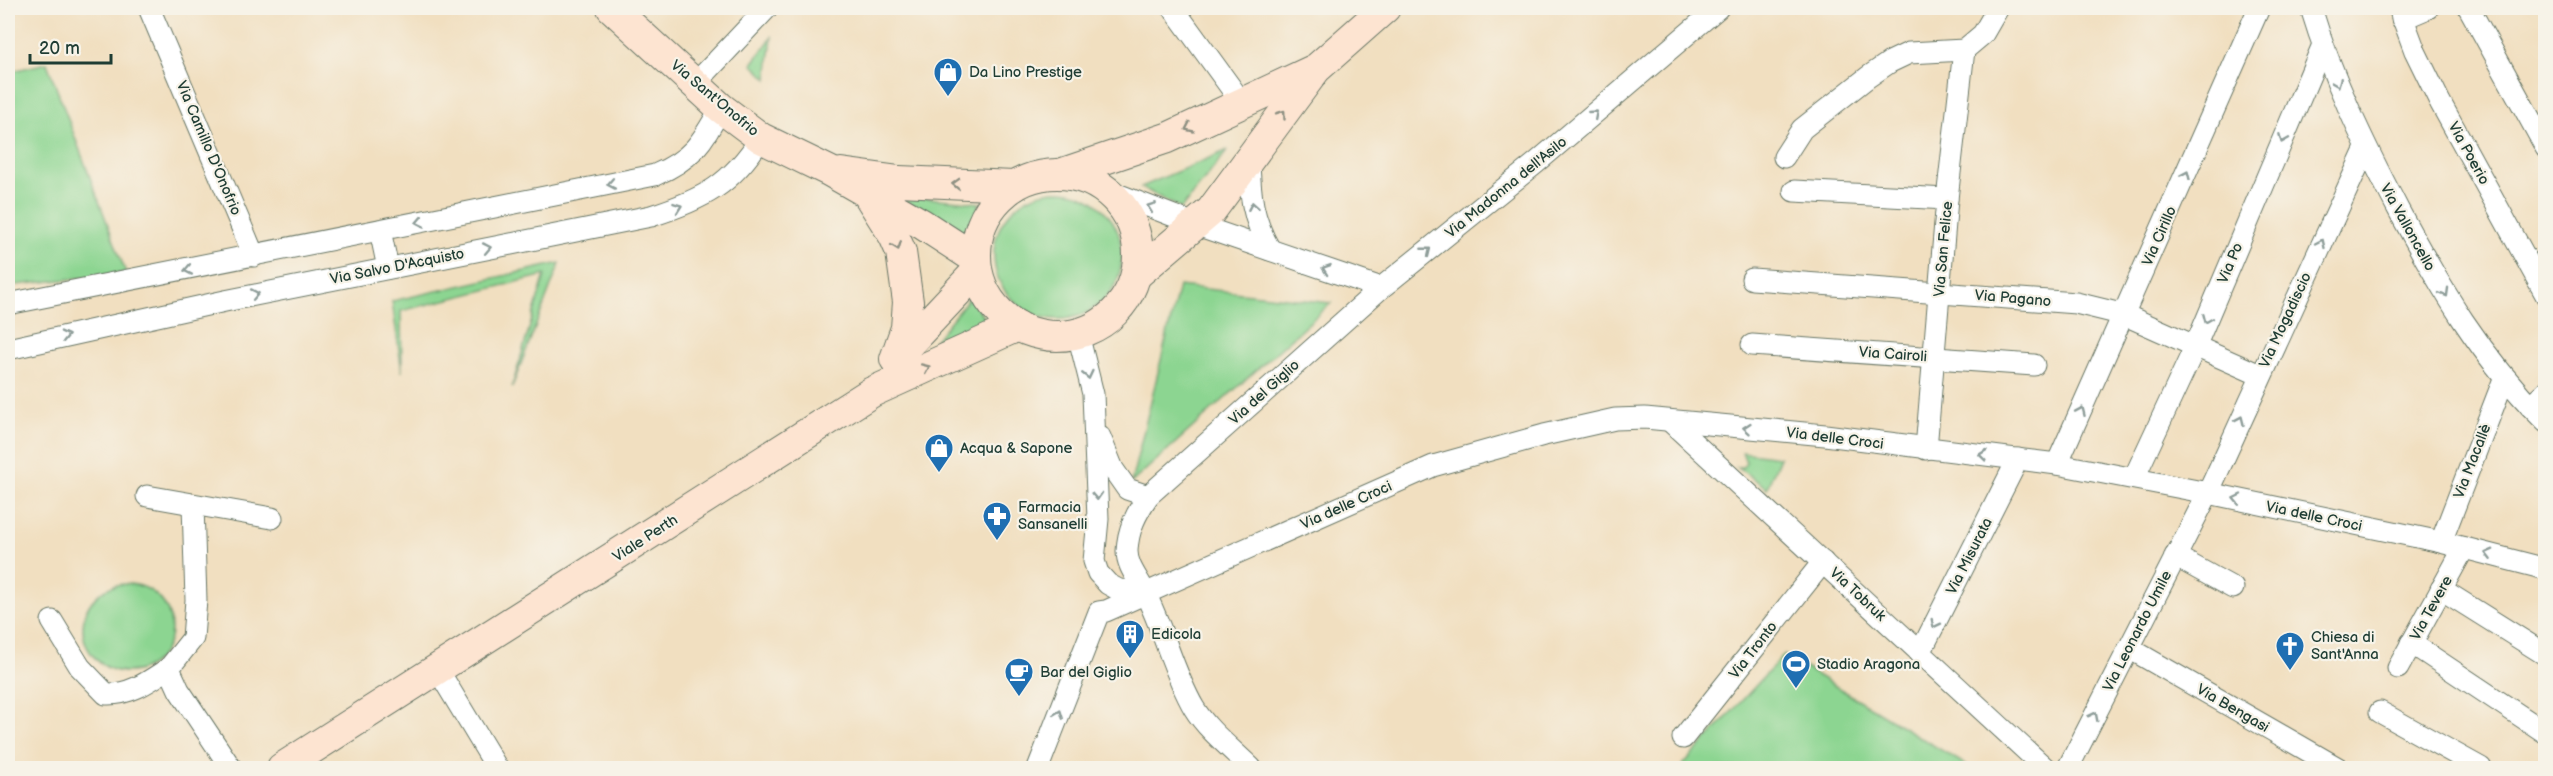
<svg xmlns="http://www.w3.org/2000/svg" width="2553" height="776" font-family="'Balsamiq Sans',sans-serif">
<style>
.green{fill:#8cd591;stroke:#568962;stroke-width:1.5}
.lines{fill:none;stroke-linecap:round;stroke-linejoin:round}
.street-casing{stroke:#687665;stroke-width:23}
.secondary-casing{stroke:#687665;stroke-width:32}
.street{stroke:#fff;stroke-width:21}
.secondary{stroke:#fde4d1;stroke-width:30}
.oneway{stroke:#8f9e9a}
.oneway2{stroke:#8e9082}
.labels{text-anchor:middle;stroke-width:4.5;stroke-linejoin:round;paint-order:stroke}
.poi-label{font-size:15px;fill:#1f3d34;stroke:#f7f3e8;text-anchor:start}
.street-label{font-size:15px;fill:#1f3d34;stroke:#f7f3e8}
</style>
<rect width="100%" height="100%" fill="#f7f3e8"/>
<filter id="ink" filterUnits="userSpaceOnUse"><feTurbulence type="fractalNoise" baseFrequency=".0167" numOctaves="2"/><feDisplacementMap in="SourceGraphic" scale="12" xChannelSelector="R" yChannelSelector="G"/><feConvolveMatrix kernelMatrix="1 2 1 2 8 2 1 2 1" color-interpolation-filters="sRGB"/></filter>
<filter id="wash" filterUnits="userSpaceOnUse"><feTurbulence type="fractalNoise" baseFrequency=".008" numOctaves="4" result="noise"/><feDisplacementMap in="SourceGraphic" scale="24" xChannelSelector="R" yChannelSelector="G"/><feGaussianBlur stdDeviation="1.35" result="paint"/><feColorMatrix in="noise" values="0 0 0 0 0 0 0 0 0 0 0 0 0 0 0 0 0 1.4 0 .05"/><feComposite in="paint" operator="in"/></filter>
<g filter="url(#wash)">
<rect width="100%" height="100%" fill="#f1dfc0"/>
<g class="green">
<path d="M772,37L767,79L752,64Z"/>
<path d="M47,63L126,273L16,285L8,282V72Z"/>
<path d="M1228,150L1181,209L1141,187Z"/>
<circle cx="1058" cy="255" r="64"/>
<path d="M897,195L980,203L966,239Z"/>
<path d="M560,263L512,387L545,275L401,311L402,372L392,301Z"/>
<path d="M1179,286L1331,303L1131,483Z"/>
<path d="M969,298L987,321L935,340Z"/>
<path d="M1742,452L1780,457L1767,488L1737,467H1743L1746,462Z"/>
<circle cx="127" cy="628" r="44"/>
<path d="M1784,655L1971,768H1680Z"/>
</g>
</g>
<g filter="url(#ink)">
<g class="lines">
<g class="street-casing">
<g id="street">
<path d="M149,8L254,256"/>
<path d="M1173,8L1242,103"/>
<path d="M2311,8C2332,78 2364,144 2398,209C2441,289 2481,358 2546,422"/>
<path d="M2399,8L2415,51L2440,102L2546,295"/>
<path d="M2469,8L2546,148"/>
<path d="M2402,19L2428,8"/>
<path d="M695,84L767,8"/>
<path d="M1784,157L1802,129L1868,77L1890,62L1909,53L1964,50L1983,34L1998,8"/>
<path d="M1249,159C1250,195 1252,218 1270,250"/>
<path d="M1104,189L1197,225L1381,288"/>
<path d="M1794,191L1947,199"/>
<path d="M380,230L388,268"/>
<path d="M1752,279L2076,303L2125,315L2260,375"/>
<path d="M8,304L655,175C693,159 702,142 721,108"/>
<path d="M1078,334L1093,394L1098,519L1094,561L1098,573L1108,584L1119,590L1143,592"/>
<path d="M1752,345L2034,365"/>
<path d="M8,349L225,301L651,216C704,199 731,185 761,138"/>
<path d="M2530,406L2546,391"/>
<path d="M1670,421L2045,768"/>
<path d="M1100,437L1113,469L1127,489L1148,496"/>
<path d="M1926,449L1947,199L1964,50"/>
<path d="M2057,464L2259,8"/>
<path d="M2134,478L2195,347L2322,47"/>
<path d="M147,496L272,518"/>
<path d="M193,505L196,600L193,638L169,668L179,690L231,768"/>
<path d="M2441,542L2504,379"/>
<path d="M2175,556L2233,588"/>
<path d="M2441,589L2546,655"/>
<path d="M52,621L80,667L106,694C131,695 149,681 169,668"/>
<path d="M2411,643L2546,733"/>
<path d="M2129,648L2338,768"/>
<path d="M1920,653L2018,459"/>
<path d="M2398,668L2464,548"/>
<path d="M438,670L497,768"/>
<path d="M2380,712L2481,768"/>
<path d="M1683,738L1823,562"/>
<path d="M1038,768L1099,612L1106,611L1433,466L1544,435L1615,419L1645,418L1825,435L2057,464L2208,493L2441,542L2546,569"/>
<path d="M1251,768C1232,749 1208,731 1194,708C1173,672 1164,630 1145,593C1139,579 1127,567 1127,551C1128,529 1136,514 1148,496L1381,288L1536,163L1718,8"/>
<path d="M2068,768L2208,493L2366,148"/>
</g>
</g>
<g class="secondary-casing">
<g id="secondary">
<path d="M612,8L721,108L761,138L829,171L922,224L976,259"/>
<path d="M841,173L899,181L1014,186"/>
<path d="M1060,174L1167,138L1313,70"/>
<circle cx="1057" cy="255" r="81"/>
<path d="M870,198L894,236L901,252L908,302L906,328L895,359"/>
<path d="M1137,274L1211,211L1316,69L1385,8"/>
<path d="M900,353L977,271"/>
<path d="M282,768L872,392L1018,326"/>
</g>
</g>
<use href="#street" class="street"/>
<use href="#secondary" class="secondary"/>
</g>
<defs><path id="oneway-chevron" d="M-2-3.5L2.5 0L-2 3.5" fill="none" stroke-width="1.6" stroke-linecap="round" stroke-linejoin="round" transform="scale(1.5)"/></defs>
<g class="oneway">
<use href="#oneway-chevron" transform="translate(2337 83) rotate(68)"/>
<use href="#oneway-chevron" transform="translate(1594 114) rotate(-41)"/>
<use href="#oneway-chevron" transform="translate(2283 139) rotate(113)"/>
<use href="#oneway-chevron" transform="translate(2186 175) rotate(-66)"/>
<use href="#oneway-chevron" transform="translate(611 184) rotate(169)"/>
<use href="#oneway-chevron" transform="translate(1253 206) rotate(-100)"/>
<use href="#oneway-chevron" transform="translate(678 207) rotate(-20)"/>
<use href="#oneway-chevron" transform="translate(1151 207) rotate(-159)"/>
<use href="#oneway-chevron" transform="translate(420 222) rotate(169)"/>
<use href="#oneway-chevron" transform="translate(2321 243) rotate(-65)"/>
<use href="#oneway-chevron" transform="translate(487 248) rotate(-11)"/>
<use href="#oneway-chevron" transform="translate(1427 251) rotate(-39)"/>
<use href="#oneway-chevron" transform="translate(1326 269) rotate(-161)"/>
<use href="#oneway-chevron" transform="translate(188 270) rotate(169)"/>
<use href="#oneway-chevron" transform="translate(2445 293) rotate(60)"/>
<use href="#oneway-chevron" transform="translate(255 294) rotate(-11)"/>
<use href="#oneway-chevron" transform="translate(2207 319) rotate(113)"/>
<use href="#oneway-chevron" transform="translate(65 336) rotate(-13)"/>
<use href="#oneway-chevron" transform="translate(1088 375) rotate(77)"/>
<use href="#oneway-chevron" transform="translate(2081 411) rotate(-66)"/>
<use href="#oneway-chevron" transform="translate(2240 420) rotate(-66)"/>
<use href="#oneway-chevron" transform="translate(1747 428) rotate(-175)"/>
<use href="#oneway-chevron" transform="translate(1983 455) rotate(-174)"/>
<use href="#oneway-chevron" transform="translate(1097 496) rotate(87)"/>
<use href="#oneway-chevron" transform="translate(2237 499) rotate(-168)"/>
<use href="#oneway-chevron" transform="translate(2489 554) rotate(-166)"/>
<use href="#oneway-chevron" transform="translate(1935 624) rotate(117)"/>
<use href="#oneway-chevron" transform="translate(1059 714) rotate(-69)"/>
<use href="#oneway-chevron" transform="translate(2094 716) rotate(-63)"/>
</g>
<g class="oneway2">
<use href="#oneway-chevron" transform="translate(1282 114) rotate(-54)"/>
<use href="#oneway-chevron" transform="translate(1189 128) rotate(155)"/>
<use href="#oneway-chevron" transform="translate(956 184) rotate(-178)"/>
<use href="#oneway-chevron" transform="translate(897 246) rotate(69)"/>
<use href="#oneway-chevron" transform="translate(926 368) rotate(-24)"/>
</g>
</g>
<defs>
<g id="shop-pin" transform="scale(1.5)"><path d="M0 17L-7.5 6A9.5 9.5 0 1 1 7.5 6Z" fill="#1f6fb2" stroke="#f7f3e8"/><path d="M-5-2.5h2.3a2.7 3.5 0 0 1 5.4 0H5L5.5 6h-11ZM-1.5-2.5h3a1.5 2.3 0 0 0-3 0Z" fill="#fff"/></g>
<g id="pharmacy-pin" transform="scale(1.5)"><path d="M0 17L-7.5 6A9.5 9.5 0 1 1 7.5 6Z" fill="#1f6fb2" stroke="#f7f3e8"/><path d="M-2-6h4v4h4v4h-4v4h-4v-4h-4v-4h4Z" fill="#fff"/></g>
<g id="building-pin" transform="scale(1.5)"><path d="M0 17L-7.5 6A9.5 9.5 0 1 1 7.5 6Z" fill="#1f6fb2" stroke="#f7f3e8"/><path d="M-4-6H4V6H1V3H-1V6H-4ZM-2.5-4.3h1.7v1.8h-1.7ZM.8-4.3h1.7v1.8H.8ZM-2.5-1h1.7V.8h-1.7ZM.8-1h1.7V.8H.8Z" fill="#fff"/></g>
<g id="church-pin" transform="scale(1.5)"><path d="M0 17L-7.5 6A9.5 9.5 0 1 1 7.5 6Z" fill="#1f6fb2" stroke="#f7f3e8"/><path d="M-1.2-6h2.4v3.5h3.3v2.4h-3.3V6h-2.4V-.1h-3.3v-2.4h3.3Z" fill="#fff"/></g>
<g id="stadium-pin" transform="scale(1.5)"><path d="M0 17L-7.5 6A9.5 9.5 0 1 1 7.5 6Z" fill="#1f6fb2" stroke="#f7f3e8"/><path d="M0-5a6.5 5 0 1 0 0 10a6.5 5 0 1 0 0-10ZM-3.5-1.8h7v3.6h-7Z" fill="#fff"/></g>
<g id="cafe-pin" transform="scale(1.5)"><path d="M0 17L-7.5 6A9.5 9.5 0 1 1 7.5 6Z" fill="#1f6fb2" stroke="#f7f3e8"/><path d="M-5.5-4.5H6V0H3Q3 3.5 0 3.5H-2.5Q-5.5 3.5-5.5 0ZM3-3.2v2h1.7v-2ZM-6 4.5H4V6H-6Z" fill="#fff"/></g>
</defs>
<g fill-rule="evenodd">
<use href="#shop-pin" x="948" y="72"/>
<use href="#shop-pin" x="939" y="448"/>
<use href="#pharmacy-pin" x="997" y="516"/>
<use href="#building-pin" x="1130" y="634"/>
<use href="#church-pin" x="2290" y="646"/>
<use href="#stadium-pin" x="1796" y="664"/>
<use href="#cafe-pin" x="1019" y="672"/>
</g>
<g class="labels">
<g class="poi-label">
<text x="969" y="77">Da Lino Prestige</text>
<text x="960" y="453">Acqua &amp; Sapone</text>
<text x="1018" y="512">Farmacia<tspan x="1018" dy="17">Sansanelli</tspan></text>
<text x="1151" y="639">Edicola</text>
<text x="2311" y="642">Chiesa di<tspan x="2311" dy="17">Sant'Anna</tspan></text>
<text x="1817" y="669">Stadio Aragona</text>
<text x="1040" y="677">Bar del Giglio</text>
</g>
<g class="street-label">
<text transform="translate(715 98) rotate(40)" y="5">Via Sant'Onofrio</text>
<text transform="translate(209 148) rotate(67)" y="5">Via Camillo D'Onofrio</text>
<text transform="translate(2469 153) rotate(61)" y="5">Via Poerio</text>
<text transform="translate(1506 187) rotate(-39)" y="5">Via Madonna dell'Asilo</text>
<text transform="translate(2408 227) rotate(61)" y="5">Via Valloncello</text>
<text transform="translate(2159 236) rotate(-66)" y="5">Via Cirillo</text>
<text transform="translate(1943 249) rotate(-85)" y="5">Via San Felice</text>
<text transform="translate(2230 263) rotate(-67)" y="5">Via Po</text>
<text transform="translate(397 266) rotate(-11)" y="5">Via Salvo D'Acquisto</text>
<text transform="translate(2013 298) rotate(5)" y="5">Via Pagano</text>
<text transform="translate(2285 320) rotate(-65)" y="5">Via Mogadiscio</text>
<text transform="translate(1893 354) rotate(4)" y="5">Via Cairoli</text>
<text transform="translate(1264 392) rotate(-42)" y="5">Via del Giglio</text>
<text transform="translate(1835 438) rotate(7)" y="5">Via delle Croci</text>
<text transform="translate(2472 461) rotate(-69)" y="5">Via Macallè</text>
<text transform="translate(1346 505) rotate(-24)" y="5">Via delle Croci</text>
<text transform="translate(2314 516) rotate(12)" y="5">Via delle Croci</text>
<text transform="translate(645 538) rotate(-33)" y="5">Viale Perth</text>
<text transform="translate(1969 556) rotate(-63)" y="5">Via Misurata</text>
<text transform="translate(1858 594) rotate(43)" y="5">Via Tobruk</text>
<text transform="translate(2431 608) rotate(-61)" y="5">Via Tevere</text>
<text transform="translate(2137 631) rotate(-63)" y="5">Via Leonardo Umile</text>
<text transform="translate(1753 650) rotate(-52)" y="5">Via Tronto</text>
<text transform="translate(2233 708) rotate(30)" y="5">Via Bengasi</text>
</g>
</g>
<rect width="2553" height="776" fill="none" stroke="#f7f3e8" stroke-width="30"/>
<path d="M30 54v9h81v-9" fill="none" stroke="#1f3d34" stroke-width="3"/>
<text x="39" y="54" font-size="18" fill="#1f3d34" stroke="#f7f3e8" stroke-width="4.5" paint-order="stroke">20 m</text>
</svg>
